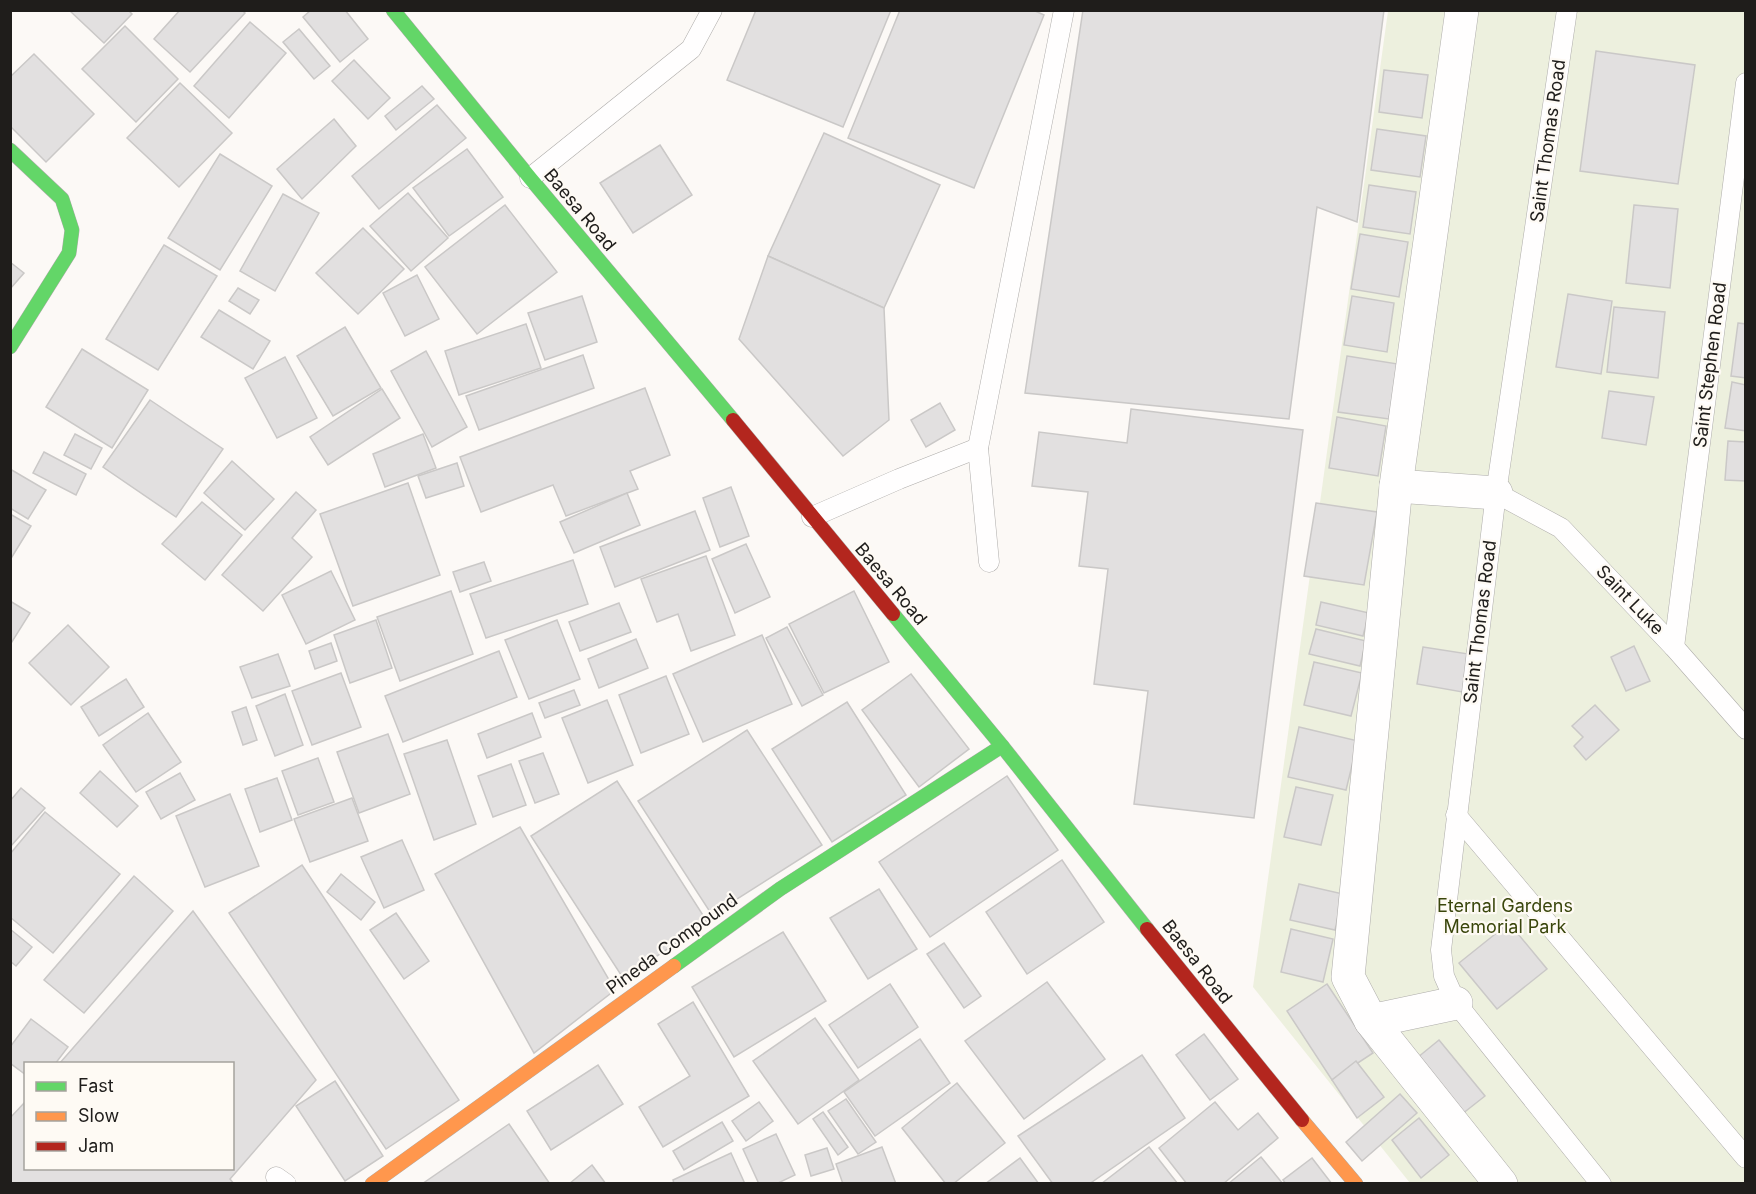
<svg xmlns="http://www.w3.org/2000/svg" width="1756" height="1194" font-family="Inter,sans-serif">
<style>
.green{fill:#edf0de}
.building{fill:#e2e0e0;stroke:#cac8c7;stroke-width:1.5}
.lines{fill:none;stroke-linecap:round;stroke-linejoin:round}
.lane-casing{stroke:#aeacaa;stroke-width:21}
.street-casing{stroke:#aeacaa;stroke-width:34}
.fast-casing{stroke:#aeacaa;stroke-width:15}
.slow-casing{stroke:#aeacaa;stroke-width:15}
.jam-casing{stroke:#aeacaa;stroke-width:15}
.lane{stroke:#fffefe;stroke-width:20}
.street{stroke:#fffefe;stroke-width:33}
.fast{stroke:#63d668;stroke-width:14}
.slow{stroke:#ff974d;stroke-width:14}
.jam{stroke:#b3261e;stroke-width:14}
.labels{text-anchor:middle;stroke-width:4.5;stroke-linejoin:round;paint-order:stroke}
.street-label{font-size:18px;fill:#1f1d1b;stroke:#fefaf4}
.park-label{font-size:18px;fill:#3a460c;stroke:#fefaf4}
</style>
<rect width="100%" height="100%" fill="#fcf9f6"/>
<path class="green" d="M1388,11H1745V1183H1410L1253,987Z"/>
<g class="building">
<path d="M69,10H128L132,14L104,43Z"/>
<path d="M180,10H242L245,13L190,72L154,39Z"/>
<path d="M311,10H345L368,39L340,62L303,17Z"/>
<path d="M756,10H891L843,127L727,80Z"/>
<path d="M900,10H1033L1044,15L974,188L848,138Z"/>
<path d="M1083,10H1384L1357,222L1317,207L1289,419L1025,393Z"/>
<path d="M250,22L286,53L229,118L194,86Z"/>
<path d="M125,26L178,79L136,122L82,69Z"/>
<path d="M299,29L330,66L314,79L283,42Z"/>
<path d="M1596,51L1695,65L1678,184L1580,171Z"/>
<path d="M34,54L94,114L46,162L10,126V77Z"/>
<path d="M354,60L390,98L368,119L332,81Z"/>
<path d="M1384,70L1428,75L1422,118L1379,112Z"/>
<path d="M180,83L232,133L179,187L127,138Z"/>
<path d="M422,86L434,99L396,130L385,116Z"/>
<path d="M437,105L466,138L379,209L352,176Z"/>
<path d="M334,119L356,146L302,199L277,169Z"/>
<path d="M1377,129L1426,136L1420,177L1371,170Z"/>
<path d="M824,133L940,185L884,308L768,256Z"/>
<path d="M660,145L692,195L633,233L600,183Z"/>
<path d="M467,149L503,197L449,236L413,188Z"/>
<path d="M220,154L272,186L220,270L168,238Z"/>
<path d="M1369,185L1416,192L1410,234L1363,227Z"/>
<path d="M408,193L448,238L411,271L370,226Z"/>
<path d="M283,194L319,213L275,291L240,271Z"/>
<path d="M505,205L557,272L477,334L425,267Z"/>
<path d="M1634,205L1678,209L1670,288L1626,283Z"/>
<path d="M363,228L404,269L358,314L316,273Z"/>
<path d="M1360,234L1408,242L1399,297L1351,289Z"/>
<path d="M164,245L217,276L158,370L106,339Z"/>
<path d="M768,256L884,308L889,420L843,456L739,339Z"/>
<path d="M10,262L24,273L10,289Z"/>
<path d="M417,275L439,319L405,336L383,293Z"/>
<path d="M238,288L259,300L250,314L229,301Z"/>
<path d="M1568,294L1612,301L1601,374L1556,367Z"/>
<path d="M582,296L597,342L545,360L528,313Z"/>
<path d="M1352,296L1394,303L1387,352L1344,345Z"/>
<path d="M1614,307L1665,312L1658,378L1607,372Z"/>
<path d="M219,310L270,341L253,369L201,337Z"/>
<path d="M1738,323L1746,324V378L1731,376Z"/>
<path d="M526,324L541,368L459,395L445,351Z"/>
<path d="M345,327L381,388L333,416L297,356Z"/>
<path d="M82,349L148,390L112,448L46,407Z"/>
<path d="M426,351L467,427L432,447L391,371Z"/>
<path d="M583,355L594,388L479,430L466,396Z"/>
<path d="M1347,356L1398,364L1389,419L1338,412Z"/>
<path d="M285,357L317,418L277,438L245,378Z"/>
<path d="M1732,382L1746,385V431L1725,428Z"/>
<path d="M645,388L670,455L630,471L638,489L566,516L553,485L481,512L460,457Z"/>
<path d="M382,389L400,418L328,465L310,437Z"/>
<path d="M1609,391L1654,397L1646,445L1602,438Z"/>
<path d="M150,400L223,449L176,517L103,467Z"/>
<path d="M940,403L955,430L926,447L911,420Z"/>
<path d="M1131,409L1303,430L1254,818L1134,804L1148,691L1094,684L1108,569L1079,566L1088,492L1032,486L1039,432L1127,443Z"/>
<path d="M1337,417L1386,426L1378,476L1329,468Z"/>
<path d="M75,434L102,448L91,469L64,455Z"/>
<path d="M423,434L436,468L385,487L373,454Z"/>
<path d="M1728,441L1746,442V481L1725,480Z"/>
<path d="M44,452L86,474L76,495L33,473Z"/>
<path d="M232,461L274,499L245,530L204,493Z"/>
<path d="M457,463L464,486L426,498L418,476Z"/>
<path d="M10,469L46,490L28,519L10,508Z"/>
<path d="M408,483L440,575L353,606L320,514Z"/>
<path d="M731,487L749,536L720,547L703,498Z"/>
<path d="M296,492L316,510L292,538L312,557L263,611L222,575Z"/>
<path d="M627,493L640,525L574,553L560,522Z"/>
<path d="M202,502L242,535L205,580L162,544Z"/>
<path d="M1316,503L1377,512L1364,585L1304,576Z"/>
<path d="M695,511L710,550L615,587L600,547Z"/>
<path d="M10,514L31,526L10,560Z"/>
<path d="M746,544L770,597L735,613L712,559Z"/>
<path d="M706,556L735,635L691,651L678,614L657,622L641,579Z"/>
<path d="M573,560L588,604L486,638L470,594Z"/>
<path d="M484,562L491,581L460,592L453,572Z"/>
<path d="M331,571L355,620L306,644L282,595Z"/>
<path d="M451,591L473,654L400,681L377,617Z"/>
<path d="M854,591L889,662L824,693L789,624Z"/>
<path d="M10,601L30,613L10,645Z"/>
<path d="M1321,602L1369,613L1363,636L1316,625Z"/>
<path d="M619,603L631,632L580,651L569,622Z"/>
<path d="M376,620L392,668L350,683L334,635Z"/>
<path d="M557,620L580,679L529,699L505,640Z"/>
<path d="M68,625L109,667L71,705L29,663Z"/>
<path d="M787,627L823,695L802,706L766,638Z"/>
<path d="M1316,629L1366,641L1360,666L1309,654Z"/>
<path d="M762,635L792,704L703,742L673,674Z"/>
<path d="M636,639L648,668L599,688L588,659Z"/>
<path d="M331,643L337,661L315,669L309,651Z"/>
<path d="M1634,646L1650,681L1626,691L1611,657Z"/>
<path d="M1423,647L1475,655L1468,693L1417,684Z"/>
<path d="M499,651L517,697L403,742L385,696Z"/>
<path d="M278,654L290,686L252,698L240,667Z"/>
<path d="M1314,662L1362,673L1351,716L1304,705Z"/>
<path d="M341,673L361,727L312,745L292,691Z"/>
<path d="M911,674L969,749L919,787L862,710Z"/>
<path d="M666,676L689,734L641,753L619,695Z"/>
<path d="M126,679L144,707L99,736L81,707Z"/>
<path d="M574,690L580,705L545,718L539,703Z"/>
<path d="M285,694L303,745L275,756L256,706Z"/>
<path d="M607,700L633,765L588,783L562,718Z"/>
<path d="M847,702L906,795L832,842L772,749Z"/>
<path d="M1595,705L1619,730L1586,760L1574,746L1583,737L1572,726Z"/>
<path d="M246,707L257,740L243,745L232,712Z"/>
<path d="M148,713L181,762L136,792L103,745Z"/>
<path d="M532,713L541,737L487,758L478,734Z"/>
<path d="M1299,727L1358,741L1346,790L1288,777Z"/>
<path d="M747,730L822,845L712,915L638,801Z"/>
<path d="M388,734L410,794L359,813L337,752Z"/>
<path d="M447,740L476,824L434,840L404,754Z"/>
<path d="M543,753L559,794L535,803L519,761Z"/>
<path d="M318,758L334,802L298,815L282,771Z"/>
<path d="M511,764L526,805L493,817L478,776Z"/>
<path d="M100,771L138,806L117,827L80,793Z"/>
<path d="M180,773L195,800L161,819L146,792Z"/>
<path d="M1007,776L1058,850L930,937L879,862Z"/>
<path d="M277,778L292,820L260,832L245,789Z"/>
<path d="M617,781L708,923L623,978L531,836Z"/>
<path d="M1296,787L1333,795L1321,845L1284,837Z"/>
<path d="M21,788L45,808L10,847V801Z"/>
<path d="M230,794L259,866L205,887L176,816Z"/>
<path d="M352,798L368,841L310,862L294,819Z"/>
<path d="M45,812L120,874L53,953L10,917V854Z"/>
<path d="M520,827L615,990L534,1053L435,874Z"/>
<path d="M402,840L424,890L384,908L361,857Z"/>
<path d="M1062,860L1104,922L1027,974L986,912Z"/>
<path d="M302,865L459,1100L386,1149L229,913Z"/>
<path d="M341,874L375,902L361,920L327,892Z"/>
<path d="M134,876L173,911L84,1013L44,980Z"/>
<path d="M1299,884L1343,894L1335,930L1290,920Z"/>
<path d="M879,889L917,949L868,979L830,918Z"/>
<path d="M193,911L316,1080L230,1179L234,1184H10V1118L26,1101V1168H232V1064H59Z"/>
<path d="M396,913L429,961L404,979L370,930Z"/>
<path d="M1509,923L1547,969L1497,1009L1459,963Z"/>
<path d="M10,929L32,947L16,966L10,961Z"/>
<path d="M1291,929L1333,939L1323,982L1281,972Z"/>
<path d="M783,932L826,1001L734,1057L692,987Z"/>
<path d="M944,943L981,996L964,1008L927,954Z"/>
<path d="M1047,982L1105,1059L1024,1119L965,1041Z"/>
<path d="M890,984L918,1027L858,1068L829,1025Z"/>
<path d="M1327,984L1373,1053L1332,1080L1287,1011Z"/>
<path d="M693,1002L749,1096L663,1147L639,1107L690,1076L658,1024Z"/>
<path d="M815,1018L859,1080L798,1124L753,1061Z"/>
<path d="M31,1019L68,1047L55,1064H26V1075L10,1063V1047Z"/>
<path d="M1204,1034L1238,1079L1210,1100L1176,1055Z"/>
<path d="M920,1039L950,1083L875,1136L844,1092Z"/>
<path d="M1439,1040L1485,1096L1457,1118L1412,1062Z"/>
<path d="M1142,1055L1185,1118L1089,1184H1053L1018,1136Z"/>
<path d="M1356,1061L1384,1097L1357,1118L1332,1080Z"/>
<path d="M598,1065L623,1104L551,1150L527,1111Z"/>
<path d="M335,1081L383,1156L345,1181L296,1106Z"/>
<path d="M957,1083L1005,1143L953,1184H946L902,1128Z"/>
<path d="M1400,1094L1417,1113L1362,1161L1346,1142Z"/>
<path d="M846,1099L876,1142L858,1154L828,1111Z"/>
<path d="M759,1102L773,1121L746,1141L732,1121Z"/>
<path d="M1215,1102L1238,1130L1258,1113L1278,1138L1223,1184H1187L1159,1148Z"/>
<path d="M823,1112L848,1147L838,1155L813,1119Z"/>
<path d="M1419,1118L1449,1155L1421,1178L1392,1140Z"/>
<path d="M722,1122L733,1141L684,1170L673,1151Z"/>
<path d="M509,1124L550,1184H422Z"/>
<path d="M776,1134L795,1175L776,1184H759L743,1149Z"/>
<path d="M882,1147L896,1184H843L836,1164Z"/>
<path d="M1149,1147L1178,1184H1101Z"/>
<path d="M827,1148L834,1169L811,1176L805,1155Z"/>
<path d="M731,1153L745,1184H674L673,1180Z"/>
<path d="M1261,1157L1283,1184H1228Z"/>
<path d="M1020,1158L1039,1184H985Z"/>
<path d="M1312,1158L1332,1184H1286L1283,1180Z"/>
<path d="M592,1165L606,1184H569Z"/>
</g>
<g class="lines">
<g class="lane-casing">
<g id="lane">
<path d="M1567,10L1496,493L1441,950L1444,976L1456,1003L1601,1184"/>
<path d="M530,178L691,49L712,10"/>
<path d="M1496,493L1561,528L1674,647L1746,729"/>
<path d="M812,517L899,479L978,448"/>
<path d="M989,562L978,448L1064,10"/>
<path d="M1674,647L1746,83"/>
<path d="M1456,815L1746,1158"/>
<path d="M276,1177L286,1184"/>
</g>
</g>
<g class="street-casing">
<g id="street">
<path d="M1462,10L1396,486L1348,977L1371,1021L1501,1184"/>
<path d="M1396,486L1496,493"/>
<path d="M1371,1021L1456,1003"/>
</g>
</g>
<g class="fast-casing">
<g id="fast">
<path d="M393,10L530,178L733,420"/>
<path d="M10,150L62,199L72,230L69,253L10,347"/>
<path d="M893,614L1002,746L1147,929"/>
<path d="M674,966L780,889L1002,746"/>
</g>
</g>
<g class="slow-casing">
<g id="slow">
<path d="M1302,1120L1356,1184"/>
<path d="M372,1184L674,966"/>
</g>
</g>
<g class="jam-casing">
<g id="jam">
<path d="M733,420L893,614"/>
<path d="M1147,929L1302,1120"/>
</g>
</g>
<use href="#lane" class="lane"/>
<use href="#street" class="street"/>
<use href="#fast" class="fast"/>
<use href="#slow" class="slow"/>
<use href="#jam" class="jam"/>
</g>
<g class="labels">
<g class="street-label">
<text transform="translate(1548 141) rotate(-82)" y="6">Saint Thomas Road</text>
<text transform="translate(580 210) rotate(50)" y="6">Baesa Road</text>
<text transform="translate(1710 365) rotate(-83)" y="6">Saint Stephen Road</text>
<text transform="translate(891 584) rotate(50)" y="6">Baesa Road</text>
<text transform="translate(1630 600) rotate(46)" y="6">Saint Luke</text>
<text transform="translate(1480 622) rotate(-83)" y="6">Saint Thomas Road</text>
<text transform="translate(672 944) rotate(-36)" y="6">Pineda Compound</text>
<text transform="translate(1197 962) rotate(52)" y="6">Baesa Road</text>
</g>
<g class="park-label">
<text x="1505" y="912">Eternal Gardens<tspan x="1505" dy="21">Memorial Park</tspan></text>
</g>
</g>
<rect width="1756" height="1194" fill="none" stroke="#1f1d1b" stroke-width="24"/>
<rect x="24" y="1062" width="210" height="108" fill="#fefaf4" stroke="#a5a29d" stroke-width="1.5"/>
<rect x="36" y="1082" width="30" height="9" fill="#63d668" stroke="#a5a29d" stroke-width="1.5"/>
<text x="78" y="1092" font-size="18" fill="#1f1d1b">Fast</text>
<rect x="36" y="1112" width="30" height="9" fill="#ff974d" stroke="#a5a29d" stroke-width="1.5"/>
<text x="78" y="1122" font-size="18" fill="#1f1d1b">Slow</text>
<rect x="36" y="1142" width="30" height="9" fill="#b3261e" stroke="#a5a29d" stroke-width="1.5"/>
<text x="78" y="1152" font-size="18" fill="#1f1d1b">Jam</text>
</svg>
